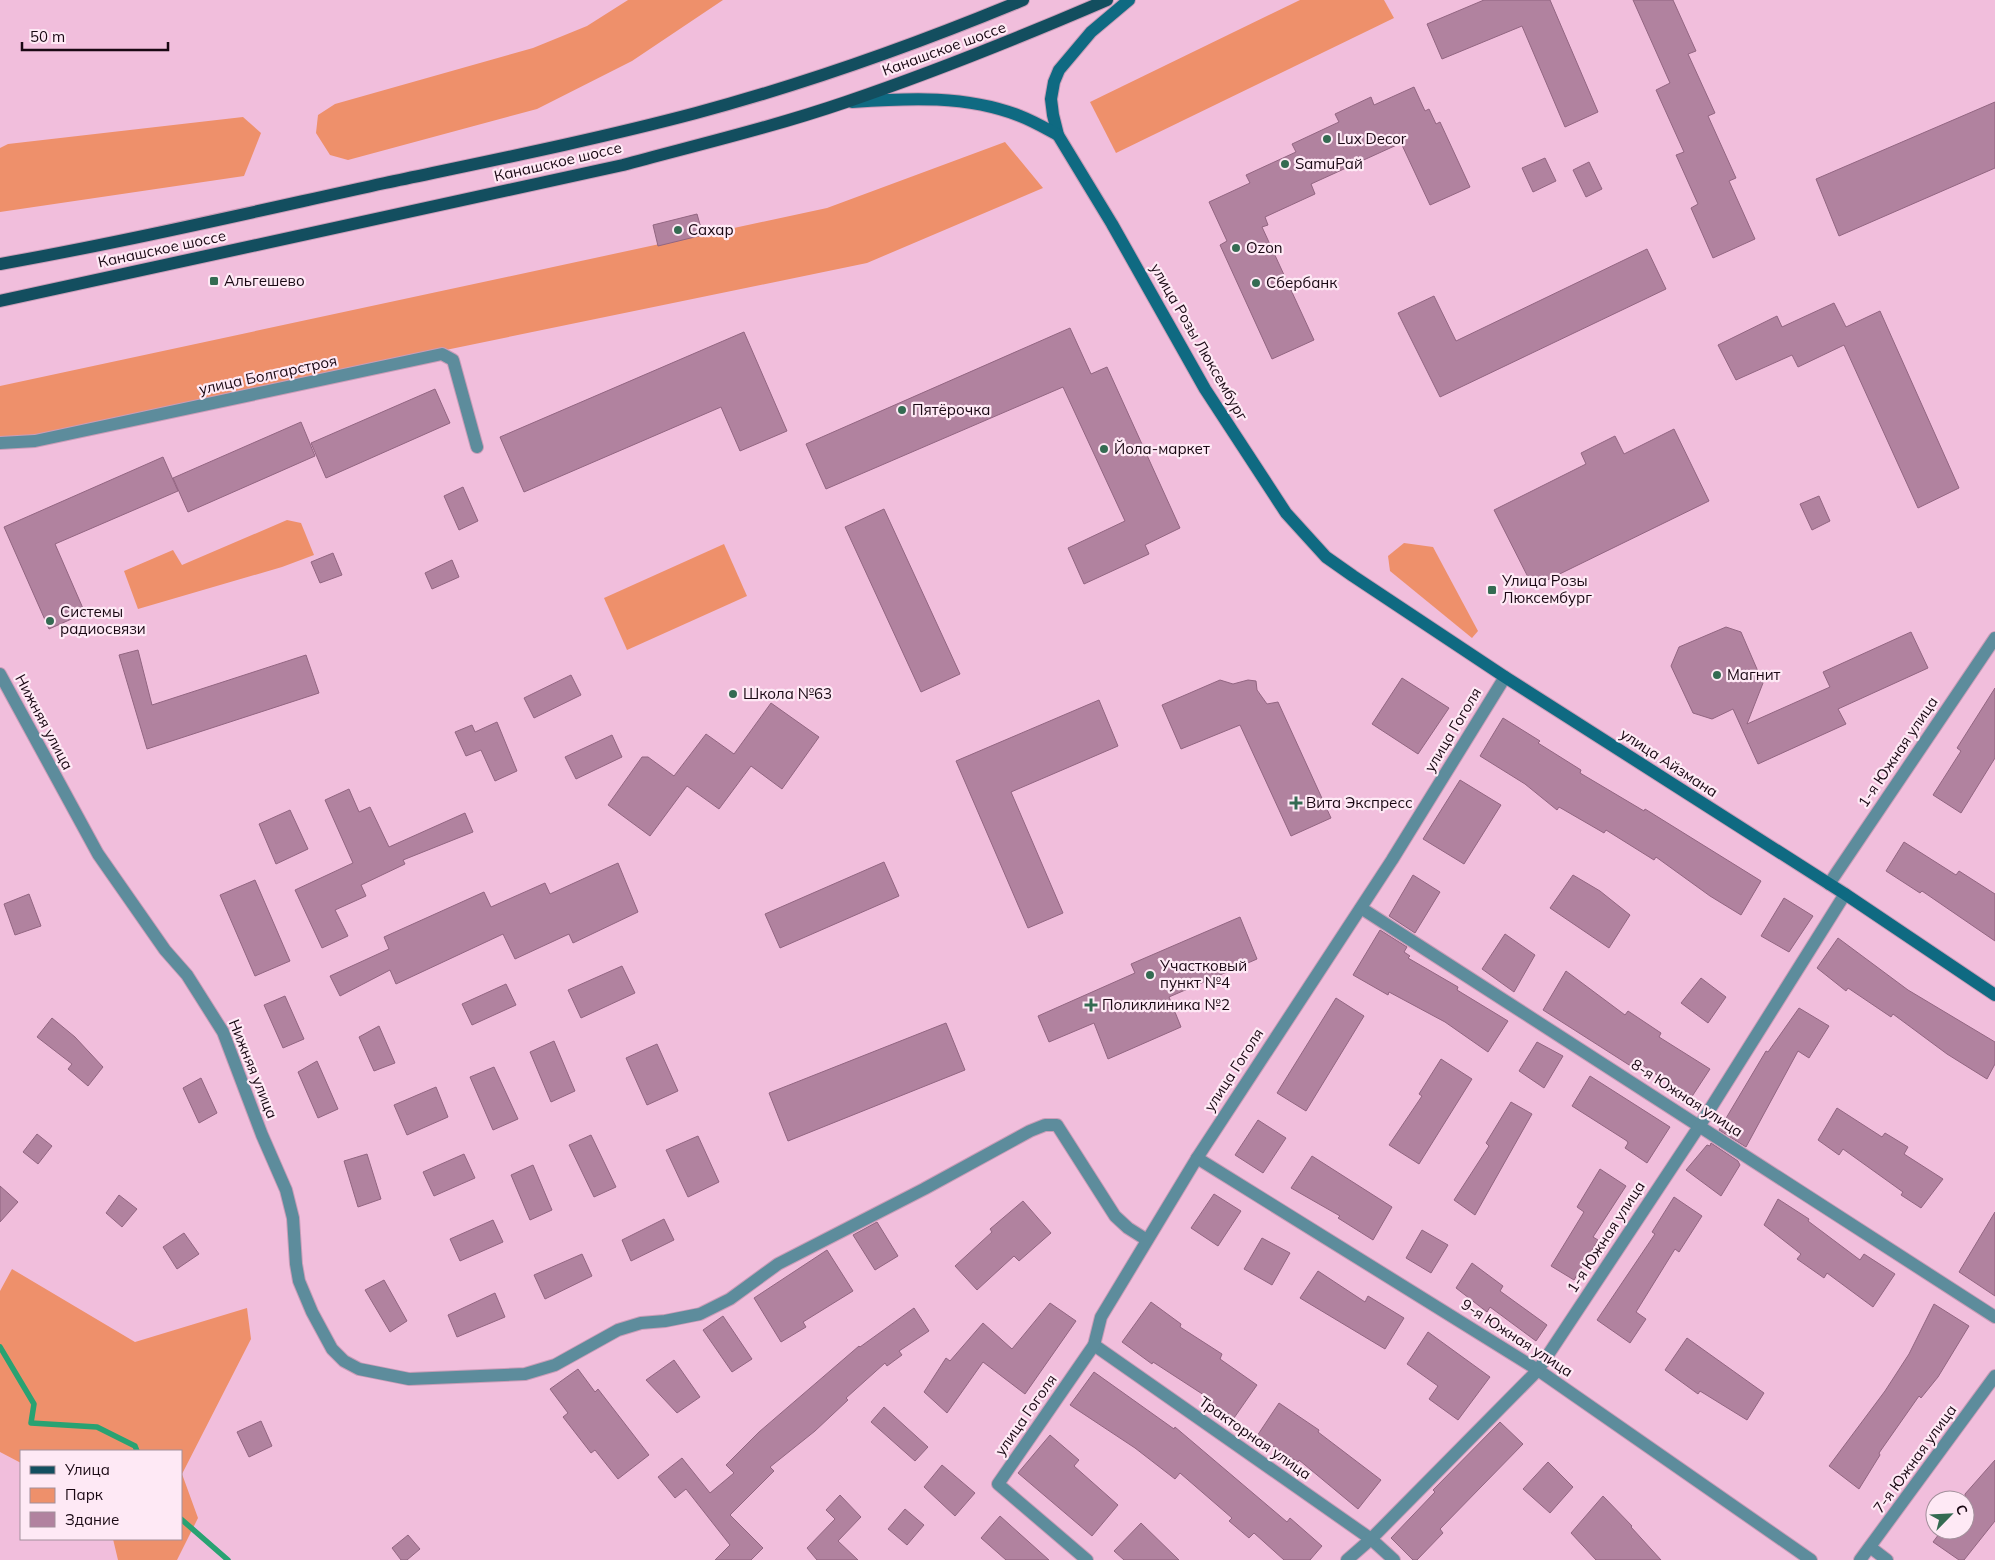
<svg xmlns="http://www.w3.org/2000/svg" width="1995" height="1560" font-family="Mulish,sans-serif">
<style>
.green{fill:#ee906b}
.lines{fill:none;stroke-linecap:round;stroke-linejoin:round}
.stream{stroke:#29a272;stroke-width:5.5}
.building{fill:#b1829f;stroke:#926581}
.street-casing{stroke:#ca9db8;stroke-width:14}
.secondary-casing{stroke:#ca9db8;stroke-width:14}
.primary-casing{stroke:#ca9db8;stroke-width:14}
.street{stroke:#5d8c9c;stroke-width:12}
.secondary{stroke:#0f6a82;stroke-width:12}
.primary{stroke:#134e5f;stroke-width:12}
.poi-dot{fill:#346b52;stroke:#fee9f5;stroke-width:2}
.labels{text-anchor:middle;stroke-width:4.5;stroke-linejoin:round;paint-order:stroke}
.street-label{font-size:15px;fill:#190813;stroke:#fee9f5}
.poi-label{font-size:15px;fill:#190813;stroke:#fee9f5;text-anchor:start}
</style>
<rect width="100%" height="100%" fill="#f1bedc"/>
<g class="green">
<path d="M628,0H723L632,61L537,109L348,160L330,155L316,133L318,115L335,104L533,48L587,26Z"/>
<path d="M1300,0H1384L1394,18L1116,153L1090,102Z"/>
<path d="M243,117L261,133L244,176L0,212V148L8,144Z"/>
<path d="M1005,142L1043,188L867,263L0,442V386L827,208Z"/>
<path d="M287,520L301,523L314,555L282,567L138,609L124,571L173,550L182,565Z"/>
<path d="M1404,543L1433,547L1478,631L1472,638L1390,571L1388,556Z"/>
<path d="M724,544L747,596L627,650L604,598Z"/>
<path d="M12,1269L135,1342L247,1308L251,1339L182,1474L198,1518L177,1560H118L113,1539H181V1451H21V1463L0,1452V1291Z"/>
</g>
<g class="lines">
<g class="stream">
<path d="M0,1347L34,1404L31,1423L97,1427L135,1446L137,1451"/>
<path d="M181,1519L228,1560"/>
</g>
</g>
<g class="building">
<path d="M1484,0H1550L1598,112L1565,127L1522,26L1442,59L1427,24Z"/>
<path d="M1633,0H1673L1696,51L1688,54L1715,113L1708,116L1736,178L1729,181L1755,239L1713,258L1691,208L1698,204L1676,155L1684,152L1656,90L1670,83Z"/>
<path d="M1414,87L1425,111L1429,109L1436,124L1440,122L1470,187L1430,205L1401,143L1311,184L1315,194L1265,217L1268,225L1262,227L1314,340L1272,359L1220,245L1227,241L1209,202L1250,183L1246,175L1296,152L1292,144L1339,122L1335,114L1371,97L1374,105Z"/>
<path d="M1995,102V168L1839,236L1816,179Z"/>
<path d="M1545,158L1556,181L1533,192L1522,168Z"/>
<path d="M1589,162L1602,189L1586,197L1573,170Z"/>
<path d="M697,214L703,235L658,246L653,225Z"/>
<path d="M1647,249L1666,289L1440,397L1398,313L1434,296L1456,341Z"/>
<path d="M1834,303L1846,327L1880,311L1959,488L1918,508L1844,345L1798,367L1792,355L1736,380L1718,345L1777,316L1782,327Z"/>
<path d="M1070,328L1091,374L1107,367L1180,528L1145,545L1149,554L1084,584L1068,548L1125,521L1063,387L826,489L806,444Z"/>
<path d="M744,332L787,431L740,451L721,407L524,492L500,437Z"/>
<path d="M435,389L450,423L326,478L311,443Z"/>
<path d="M301,422L315,456L188,512L173,478Z"/>
<path d="M1674,429L1709,501L1533,587L1494,510L1586,464L1581,453L1615,436L1624,454Z"/>
<path d="M163,457L178,491L55,544L85,613L49,629L4,527Z"/>
<path d="M463,487L478,521L459,530L444,496Z"/>
<path d="M1819,496L1830,521L1812,530L1800,504Z"/>
<path d="M884,509L960,674L921,692L845,527Z"/>
<path d="M333,553L342,575L320,583L311,562Z"/>
<path d="M452,560L459,577L432,589L425,573Z"/>
<path d="M1726,627L1741,632L1763,683L1747,724L1830,687L1823,672L1911,632L1928,668L1838,709L1846,724L1758,764L1733,709L1712,719L1693,713L1671,666L1679,647Z"/>
<path d="M138,650L152,705L306,655L319,693L147,749L119,655Z"/>
<path d="M571,675L581,695L534,718L524,698Z"/>
<path d="M1402,678L1449,708L1418,754L1372,724Z"/>
<path d="M1220,680L1233,684L1248,680L1256,681L1257,690L1267,704L1278,702L1331,818L1291,836L1240,725L1181,749L1162,705Z"/>
<path d="M1995,688V758L1961,813L1933,795L1961,751L1957,748Z"/>
<path d="M1099,700L1118,746L1011,792L1063,913L1028,928L956,761Z"/>
<path d="M771,703L819,737L782,789L751,766L719,809L687,786L650,836L608,805L642,757H648L674,776L706,734L734,754Z"/>
<path d="M1503,718L1540,741L1538,743L1581,770L1580,773L1644,811L1645,809L1761,881L1741,915L1710,896L1656,857L1654,860L1606,830L1604,833L1559,807L1557,810L1525,784L1480,756Z"/>
<path d="M497,722L517,771L495,781L481,750L466,756L455,732L472,725L475,732Z"/>
<path d="M612,735L622,757L576,779L565,757Z"/>
<path d="M1460,780L1501,805L1464,864L1423,839Z"/>
<path d="M349,789L359,812L370,807L389,847L465,813L473,832L403,860L405,864L361,885L366,896L335,910L348,936L322,948L295,890L353,863L325,800Z"/>
<path d="M290,810L308,849L276,864L259,824Z"/>
<path d="M1904,842L1956,875L1959,871L1995,894V941L1922,891L1920,893L1886,871Z"/>
<path d="M884,862L899,896L780,948L765,914Z"/>
<path d="M618,863L638,912L573,943L569,934L515,959L503,934L396,984L390,970L340,996L330,976L389,949L384,937L484,892L491,907L545,883L550,894Z"/>
<path d="M1413,875L1440,892L1415,933L1389,916Z"/>
<path d="M1573,875L1600,891L1630,915L1609,948L1550,908Z"/>
<path d="M255,880L290,961L255,976L220,895Z"/>
<path d="M29,894L41,926L15,935L4,904Z"/>
<path d="M1784,898L1813,916L1789,952L1761,936Z"/>
<path d="M1240,917L1257,959L1169,997L1181,1027L1108,1059L1094,1023L1049,1042L1038,1016L1135,973L1131,964Z"/>
<path d="M1380,930L1407,947L1404,952L1410,956L1408,958L1458,987L1457,990L1508,1021L1488,1052L1445,1022L1389,992L1388,995L1353,975Z"/>
<path d="M1505,934L1535,955L1514,992L1482,969Z"/>
<path d="M1838,938L1908,990L1995,1042V1064L1987,1079L1947,1054L1893,1014L1891,1017L1848,988L1846,991L1817,968Z"/>
<path d="M622,966L635,993L581,1018L568,990Z"/>
<path d="M1566,971L1625,1015L1628,1011L1661,1033L1659,1037L1710,1069L1691,1098L1641,1064L1637,1070L1543,1010Z"/>
<path d="M1701,978L1726,997L1708,1023L1681,1003Z"/>
<path d="M506,984L516,1005L472,1025L462,1004Z"/>
<path d="M285,996L304,1039L283,1048L264,1005Z"/>
<path d="M1336,998L1364,1016L1306,1111L1277,1093Z"/>
<path d="M1799,1008L1829,1026L1809,1058L1798,1051L1746,1147L1719,1130L1766,1051L1768,1052Z"/>
<path d="M52,1018L75,1037L103,1067L88,1086L68,1069L72,1064L37,1037Z"/>
<path d="M946,1023L965,1070L788,1141L769,1093Z"/>
<path d="M379,1026L395,1063L374,1071L359,1037Z"/>
<path d="M554,1041L575,1091L551,1102L530,1052Z"/>
<path d="M1537,1042L1563,1056L1544,1088L1519,1071Z"/>
<path d="M657,1044L678,1091L647,1105L626,1058Z"/>
<path d="M1441,1059L1472,1079L1419,1164L1389,1145L1422,1096L1419,1094Z"/>
<path d="M317,1061L338,1109L318,1118L298,1072Z"/>
<path d="M494,1067L518,1119L493,1130L470,1077Z"/>
<path d="M1590,1076L1670,1127L1647,1163L1625,1148L1628,1143L1627,1141L1572,1106Z"/>
<path d="M201,1078L217,1113L199,1123L183,1088Z"/>
<path d="M436,1087L448,1117L407,1135L394,1105Z"/>
<path d="M1511,1102L1532,1114L1475,1215L1454,1200L1489,1146L1486,1143Z"/>
<path d="M1837,1108L1882,1137L1885,1133L1908,1147L1904,1154L1943,1179L1921,1208L1901,1195L1903,1192L1843,1149L1839,1155L1818,1140Z"/>
<path d="M1258,1120L1286,1138L1263,1173L1235,1155Z"/>
<path d="M37,1134L52,1146L38,1164L23,1152Z"/>
<path d="M591,1135L616,1187L594,1197L569,1145Z"/>
<path d="M698,1136L719,1182L688,1197L666,1150Z"/>
<path d="M1711,1143L1738,1161L1740,1165L1721,1196L1686,1170L1707,1145L1710,1146Z"/>
<path d="M367,1154L381,1199L358,1207L344,1161Z"/>
<path d="M464,1154L475,1178L434,1196L423,1172Z"/>
<path d="M1312,1156L1392,1207L1373,1240L1338,1218L1340,1216L1291,1188Z"/>
<path d="M533,1165L552,1210L530,1220L511,1175Z"/>
<path d="M1600,1169L1626,1186L1593,1237L1598,1240L1574,1280L1551,1266L1584,1212L1577,1207Z"/>
<path d="M0,1186L18,1202L0,1222Z"/>
<path d="M1214,1194L1241,1211L1218,1246L1191,1228Z"/>
<path d="M119,1195L137,1209L122,1227L106,1213Z"/>
<path d="M1674,1197L1702,1216L1679,1252L1675,1249L1636,1312L1646,1319L1630,1343L1597,1320L1655,1234L1652,1232Z"/>
<path d="M1778,1199L1809,1219L1808,1221L1860,1260L1864,1254L1895,1274L1873,1307L1827,1273L1824,1278L1797,1259L1801,1254L1764,1225Z"/>
<path d="M1023,1201L1051,1233L1019,1261L1014,1256L977,1290L955,1266L992,1232L990,1229Z"/>
<path d="M1995,1212V1296L1959,1272Z"/>
<path d="M664,1219L674,1240L631,1261L622,1240Z"/>
<path d="M493,1220L503,1242L460,1261L450,1239Z"/>
<path d="M877,1222L898,1256L875,1270L853,1235Z"/>
<path d="M1422,1230L1448,1245L1431,1273L1406,1258Z"/>
<path d="M184,1233L199,1254L177,1269L163,1247Z"/>
<path d="M1262,1238L1290,1253L1272,1285L1244,1269Z"/>
<path d="M827,1250L853,1291L803,1322L806,1327L781,1342L754,1298Z"/>
<path d="M582,1254L592,1276L545,1299L534,1275Z"/>
<path d="M1472,1263L1503,1286L1500,1291L1547,1325L1536,1341L1490,1307L1487,1312L1456,1288Z"/>
<path d="M1318,1271L1365,1302L1368,1296L1404,1318L1385,1349L1300,1298Z"/>
<path d="M384,1280L407,1321L390,1332L365,1290Z"/>
<path d="M495,1293L505,1317L457,1337L448,1315Z"/>
<path d="M1151,1302L1181,1324L1180,1327L1222,1354L1220,1359L1257,1385L1234,1418L1209,1400L1210,1399L1153,1362L1152,1364L1122,1342Z"/>
<path d="M1050,1303L1076,1321L1025,1394L983,1362L947,1413L924,1392L946,1358L950,1361L983,1323L1012,1349Z"/>
<path d="M1934,1304L1969,1326L1938,1377L1921,1398L1919,1396L1879,1453L1880,1455L1859,1489L1829,1466L1885,1391L1909,1354Z"/>
<path d="M914,1308L929,1331L899,1351L902,1355L887,1366L885,1363L846,1398L848,1400L815,1431L770,1467L774,1471L730,1515L763,1548L751,1560H715L730,1545L686,1489L675,1498L658,1477L682,1458L710,1493L734,1473L726,1465L759,1432L859,1346L860,1347Z"/>
<path d="M723,1316L752,1359L732,1372L703,1330Z"/>
<path d="M1428,1332L1490,1377L1458,1420L1429,1399L1438,1386L1407,1364Z"/>
<path d="M1687,1338L1764,1393L1747,1420L1700,1391L1698,1394L1665,1370Z"/>
<path d="M674,1360L700,1397L677,1413L646,1380Z"/>
<path d="M578,1369L595,1392L598,1389L649,1455L618,1479L595,1450L591,1453L563,1417L568,1413L550,1389Z"/>
<path d="M1094,1372L1174,1429L1175,1427L1287,1522L1290,1518L1322,1546L1310,1560H1284L1254,1533L1249,1538L1229,1521L1232,1518L1180,1473L1175,1479L1135,1448L1070,1405Z"/>
<path d="M1279,1403L1319,1430L1318,1432L1381,1480L1358,1509L1299,1460L1298,1462L1257,1436Z"/>
<path d="M884,1407L928,1447L915,1461L871,1422Z"/>
<path d="M261,1421L272,1446L249,1457L237,1432Z"/>
<path d="M1500,1422L1523,1444L1440,1529L1443,1533L1417,1560H1413L1391,1538L1435,1492L1433,1490Z"/>
<path d="M1050,1435L1079,1460L1074,1466L1118,1505L1092,1536L1018,1473Z"/>
<path d="M1995,1460V1521L1964,1560H1959L1933,1542L1942,1530H1965V1494Z"/>
<path d="M1548,1462L1573,1487L1550,1513L1523,1489Z"/>
<path d="M942,1465L975,1493L955,1516L924,1487Z"/>
<path d="M840,1495L861,1517L838,1541L858,1560H817L807,1548L835,1519L826,1510Z"/>
<path d="M1603,1496L1632,1526L1631,1527L1661,1560H1596L1571,1533Z"/>
<path d="M905,1509L924,1525L907,1545L888,1529Z"/>
<path d="M1000,1516L1049,1560H1006L981,1538Z"/>
<path d="M1141,1523L1179,1560H1124L1114,1551Z"/>
<path d="M408,1535L420,1549L407,1560H401L392,1548Z"/>
</g>
<g class="lines">
<g class="street-casing">
<g id="street">
<path d="M0,443L35,441L442,354L453,360L477,447"/>
<path d="M0,674L98,854L165,950L187,975L223,1032L262,1135L286,1190L293,1218L296,1264L299,1281L312,1312L332,1349L344,1361L359,1369L409,1379L525,1374L555,1365L618,1330L641,1323L665,1321L700,1314L730,1299L778,1264L924,1189L1030,1131L1045,1125H1057L1115,1216L1128,1228L1147,1240"/>
<path d="M1829,884L1995,638"/>
<path d="M1361,908L1995,1317"/>
<path d="M1197,1158L1538,1370L1811,1560"/>
<path d="M1094,1345L1371,1539L1394,1560"/>
<path d="M1870,1547L1887,1560"/>
<path d="M1087,1560L998,1484L1094,1345L1101,1317L1197,1158L1392,860L1505,677"/>
<path d="M1347,1560L1371,1539L1538,1370L1700,1125L1845,894"/>
<path d="M1860,1560L1995,1376"/>
</g>
</g>
<g class="secondary-casing">
<g id="secondary">
<path d="M1129,0L1091,32L1059,70L1054,82L1051,99L1053,115L1058,135L1112,224L1205,389L1286,513L1326,557L1353,576L1505,677L1845,894L1995,995"/>
<path d="M852,102C908,98 967,95 1020,116C1033,121 1045,128 1058,135"/>
</g>
</g>
<g class="primary-casing">
<g id="primary">
<path d="M0,264C129,241 257,211 385,183C489,161 594,140 696,113C808,83 917,44 1023,0"/>
<path d="M0,301L623,165C697,145 773,127 846,102C934,72 1021,37 1107,0"/>
</g>
</g>
<use href="#street" class="street"/>
<use href="#secondary" class="secondary"/>
<use href="#primary" class="primary"/>
</g>
<g class="poi-dot">
<circle cx="1327" cy="139" r="5"/>
<circle cx="1285" cy="164" r="5"/>
<circle cx="678" cy="230" r="5"/>
<circle cx="1236" cy="248" r="5"/>
<rect x="209" y="276" width="10" height="10" rx="2.5"/>
<circle cx="1256" cy="283" r="5"/>
<circle cx="902" cy="410" r="5"/>
<circle cx="1104" cy="449" r="5"/>
<rect x="1487" y="585" width="10" height="10" rx="2.5"/>
<circle cx="50" cy="621" r="5"/>
<circle cx="1717" cy="675" r="5"/>
<circle cx="733" cy="694" r="5"/>
<path d="M1293.5 795.5h5v5h5v5h-5v5h-5v-5h-5v-5h5z"/>
<circle cx="1150" cy="975" r="5"/>
<path d="M1088.5 997.5h5v5h5v5h-5v5h-5v-5h-5v-5h5z"/>
</g>
<g class="labels">
<g class="street-label">
<text transform="translate(944 49) rotate(-20)" y="5">Канашское шоссе</text>
<text transform="translate(558 162) rotate(-13)" y="5">Канашское шоссе</text>
<text transform="translate(162 249) rotate(-12)" y="5">Канашское шоссе</text>
<text transform="translate(1199 342) rotate(60)" y="5">улица Розы Люксембург</text>
<text transform="translate(268 375) rotate(-12)" y="5">улица Болгарстроя</text>
<text transform="translate(44 722) rotate(62)" y="5">Нижняя улица</text>
<text transform="translate(1453 730) rotate(-59)" y="5">улица Гоголя</text>
<text transform="translate(1898 752) rotate(-56)" y="5">1-я Южная улица</text>
<text transform="translate(1669 763) rotate(33)" y="5">улица Айзмана</text>
<text transform="translate(253 1069) rotate(68)" y="5">Нижняя улица</text>
<text transform="translate(1234 1070) rotate(-57)" y="5">улица Гоголя</text>
<text transform="translate(1687 1098) rotate(33)" y="5">8-я Южная улица</text>
<text transform="translate(1606 1237) rotate(-57)" y="5">1-я Южная улица</text>
<text transform="translate(1517 1338) rotate(33)" y="5">9-я Южная улица</text>
<text transform="translate(1026 1415) rotate(-55)" y="5">улица Гоголя</text>
<text transform="translate(1255 1438) rotate(35)" y="5">Тракторная улица</text>
<text transform="translate(1915 1459) rotate(-54)" y="5">7-я Южная улица</text>
</g>
<g class="poi-label">
<text x="1337" y="144">Lux Decor</text>
<text x="1295" y="169">SamuРай</text>
<text x="688" y="235">Сахар</text>
<text x="1246" y="253">Ozon</text>
<text x="224" y="286">Альгешево</text>
<text x="1266" y="288">Сбербанк</text>
<text x="912" y="415">Пятёрочка</text>
<text x="1114" y="454">Йола-маркет</text>
<text x="1502" y="586">Улица Розы<tspan x="1502" dy="17">Люксембург</tspan></text>
<text x="60" y="617">Системы<tspan x="60" dy="17">радиосвязи</tspan></text>
<text x="1727" y="680">Магнит</text>
<text x="743" y="699">Школа №63</text>
<text x="1306" y="808">Вита Экспресс</text>
<text x="1160" y="971">Участковый<tspan x="1160" dy="17">пункт №4</tspan></text>
<text x="1102" y="1010">Поликлиника №2</text>
</g>
</g>
<rect x="20" y="1450" width="162" height="90" fill="#fee9f5" stroke="#a28f9b"/>
<rect x="30" y="1466" width="25" height="8" fill="#134e5f" stroke="#a28f9b"/>
<text x="65" y="1475" font-size="15" fill="#190813">Улица</text>
<rect x="30" y="1488" width="25" height="15" fill="#ee906b" stroke="#a28f9b"/>
<text x="65" y="1500" font-size="15" fill="#190813">Парк</text>
<rect x="30" y="1512" width="25" height="15" fill="#b1829f" stroke="#a28f9b"/>
<text x="65" y="1525" font-size="15" fill="#190813">Здание</text>
<g transform="translate(1950 1515) rotate(66)"><circle r="24" fill="#fee9f5" stroke="#a28f9b"/>
<path d="M0-4L9 19L0 12L-9 19Z" fill="#346b52"/>
<text y="-8" font-size="14" font-weight="bold" text-anchor="middle" fill="#190813">С</text>
</g>
<path d="M22 42v8h146v-8" fill="none" stroke="#190813" stroke-width="2.5"/>
<text x="30" y="42" font-size="15" fill="#190813" stroke="#fee9f5" stroke-width="4" paint-order="stroke">50 m</text>
</svg>
